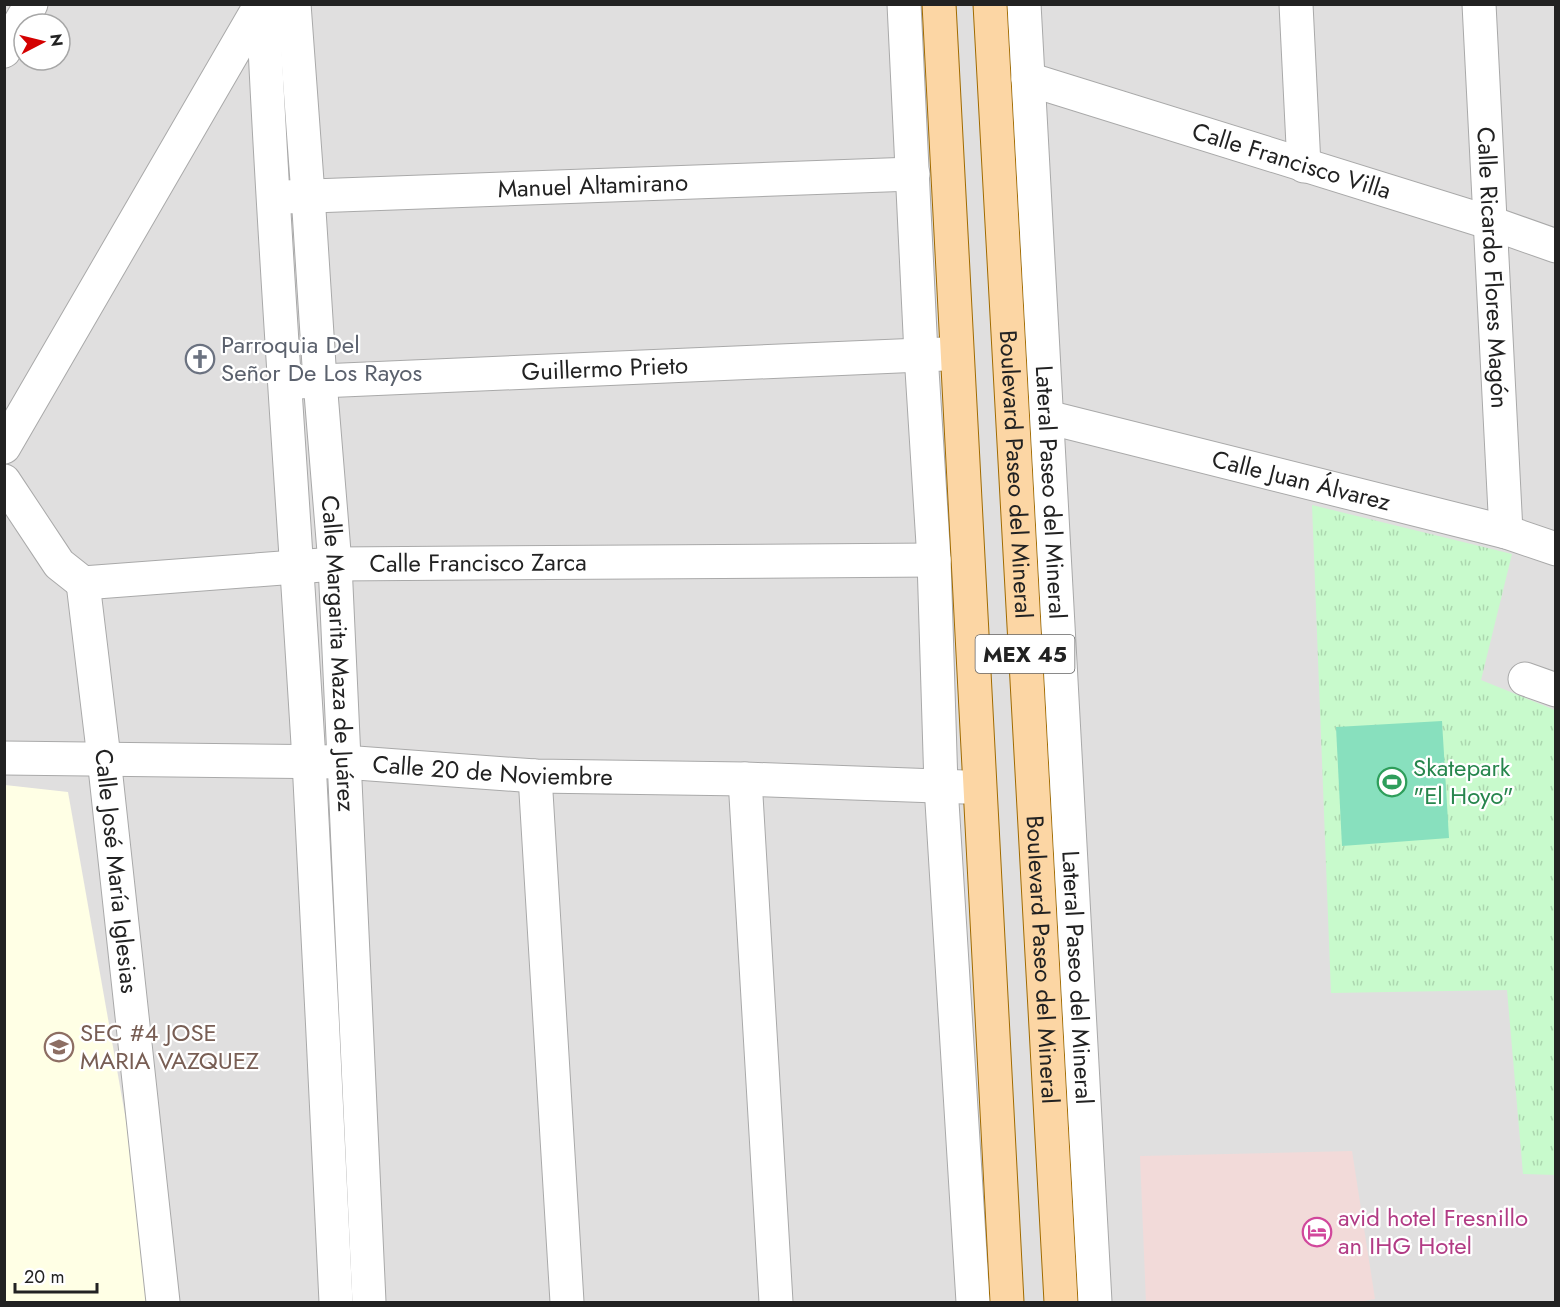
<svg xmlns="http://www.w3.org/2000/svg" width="1560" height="1307" font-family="Jost,sans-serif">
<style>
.residential{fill:#e0dfdf;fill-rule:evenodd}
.commercial{fill:#f2dad9}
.education{fill:#ffffe5}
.park{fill:url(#park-tufts)}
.pitch{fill:#88e0be}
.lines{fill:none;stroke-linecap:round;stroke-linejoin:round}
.minor-casing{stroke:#a9a9a9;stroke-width:35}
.major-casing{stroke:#a06b00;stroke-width:35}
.minor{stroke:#fff;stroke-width:33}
.major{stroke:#fcd6a4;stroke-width:33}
.labels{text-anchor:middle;stroke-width:4.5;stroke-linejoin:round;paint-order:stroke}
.shield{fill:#fff;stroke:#646464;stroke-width:1.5}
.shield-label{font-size:22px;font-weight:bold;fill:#222}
.street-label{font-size:24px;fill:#222;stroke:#fff}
.worship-label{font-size:24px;fill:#5b616d;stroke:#fff;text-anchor:start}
.leisure-label{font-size:24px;fill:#27864d;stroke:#fff;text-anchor:start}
.education-label{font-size:24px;fill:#785e54;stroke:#fff;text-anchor:start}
.hotel-label{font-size:24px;fill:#b23c85;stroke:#fff;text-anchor:start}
</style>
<defs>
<pattern id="park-tufts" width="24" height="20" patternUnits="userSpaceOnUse" patternTransform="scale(1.5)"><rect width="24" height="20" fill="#c8facc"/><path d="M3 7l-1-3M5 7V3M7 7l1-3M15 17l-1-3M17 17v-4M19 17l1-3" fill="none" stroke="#acd6af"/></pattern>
</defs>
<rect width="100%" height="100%" fill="#f2efe9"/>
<path class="residential" d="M5,5H1555V1302H5ZM24,24H60V60H24Z"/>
<path class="commercial" d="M1352,1151L1375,1299L1359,1302H1146L1140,1156Z"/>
<path class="education" d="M5,785L68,792L158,1302H5Z"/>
<path class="park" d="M1312,505L1512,554L1481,680L1555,710V1175L1523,1174L1507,990L1331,993Z"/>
<path class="pitch" d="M1442,721L1449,838L1342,846L1336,727Z"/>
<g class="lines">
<g class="minor-casing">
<g id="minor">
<path d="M263,4C274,257 294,509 309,761C319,941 327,1122 336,1302"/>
<path id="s1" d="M294,4L308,195L320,381L335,564L369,1302"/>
<path d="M904,4L921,354L934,560L941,786L973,1302"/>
<path id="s2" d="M1024,4L1095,1302"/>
<path d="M1296,4L1304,166"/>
<path id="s3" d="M1479,4L1506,532"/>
<path d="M4,51L31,4"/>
<path id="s4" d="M1028,79L1491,223L1556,246"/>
<path id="s5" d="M285,197L913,174"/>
<path id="s6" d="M297,382L944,354"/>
<path id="s7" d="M1047,417L1506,532L1556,549"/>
<path d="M4,447L261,4"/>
<path id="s8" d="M4,481L59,564L83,583L335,564L934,560"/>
<path id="s9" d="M83,583L104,758L163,1302"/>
<path d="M1525,679L1556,690"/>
<path id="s10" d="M4,758L343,762L535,776L745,779L964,787"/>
<path d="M535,776L567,1302"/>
<path d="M745,779L776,1302"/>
</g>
</g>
<g class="major-casing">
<g id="major">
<path d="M939,4L1007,1302"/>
<path id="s11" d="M990,4L1061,1302"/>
</g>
</g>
<use href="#minor" class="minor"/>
<use href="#major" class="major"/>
</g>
<defs>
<g id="church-ring" transform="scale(1.5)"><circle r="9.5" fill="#fff" stroke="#6b7280" stroke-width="1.5"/><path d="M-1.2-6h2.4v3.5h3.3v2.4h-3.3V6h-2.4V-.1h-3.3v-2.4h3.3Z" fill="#6b7280"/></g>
<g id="stadium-ring" transform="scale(1.5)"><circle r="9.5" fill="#fff" stroke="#2e9e5b" stroke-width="1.5"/><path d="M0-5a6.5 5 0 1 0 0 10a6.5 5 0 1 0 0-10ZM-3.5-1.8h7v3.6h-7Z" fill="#2e9e5b"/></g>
<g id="school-ring" transform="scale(1.5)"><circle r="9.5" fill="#fff" stroke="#8d6e63" stroke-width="1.5"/><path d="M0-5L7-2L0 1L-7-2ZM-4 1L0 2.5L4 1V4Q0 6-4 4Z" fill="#8d6e63"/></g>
<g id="hotel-ring" transform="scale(1.5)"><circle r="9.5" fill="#fff" stroke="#d1479c" stroke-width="1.5"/><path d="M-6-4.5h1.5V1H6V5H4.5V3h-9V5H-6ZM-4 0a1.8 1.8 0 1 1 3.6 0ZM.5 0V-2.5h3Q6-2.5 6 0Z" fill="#d1479c"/></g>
</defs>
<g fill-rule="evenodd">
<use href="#church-ring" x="200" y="359"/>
<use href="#stadium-ring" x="1392" y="782"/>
<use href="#school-ring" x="59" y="1047"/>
<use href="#hotel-ring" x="1317" y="1232"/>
</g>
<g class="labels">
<rect class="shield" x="975.5" y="635" width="99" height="38" rx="4.5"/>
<g class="shield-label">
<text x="1025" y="662">MEX 45</text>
</g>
<g class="street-label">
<text dy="8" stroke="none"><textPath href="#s4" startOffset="276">Calle Francisco Villa</textPath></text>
<text dy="8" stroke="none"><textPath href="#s5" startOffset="308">Manuel Altamirano</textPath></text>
<text dy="8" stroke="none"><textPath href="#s3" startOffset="264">Calle Ricardo Flores Magón</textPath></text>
<text dy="8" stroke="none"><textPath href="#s6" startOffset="308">Guillermo Prieto</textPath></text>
<text dy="8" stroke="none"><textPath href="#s11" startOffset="471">Boulevard Paseo del Mineral</textPath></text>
<text dy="8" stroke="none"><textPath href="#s7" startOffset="262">Calle Juan Álvarez</textPath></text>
<text dy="8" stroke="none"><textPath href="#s2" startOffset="489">Lateral Paseo del Mineral</textPath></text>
<text dy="8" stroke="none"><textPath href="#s8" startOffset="526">Calle Francisco Zarca</textPath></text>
<text dy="8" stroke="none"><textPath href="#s1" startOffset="651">Calle Margarita Maza de Juárez</textPath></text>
<text dy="8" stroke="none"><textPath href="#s10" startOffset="489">Calle 20 de Noviembre</textPath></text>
<text dy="8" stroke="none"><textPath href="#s9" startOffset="290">Calle José María Iglesias</textPath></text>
<text dy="8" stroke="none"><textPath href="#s11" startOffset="957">Boulevard Paseo del Mineral</textPath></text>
<text dy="8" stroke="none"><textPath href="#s2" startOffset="975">Lateral Paseo del Mineral</textPath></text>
</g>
<g class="worship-label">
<text x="221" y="353">Parroquia Del<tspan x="221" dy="28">Señor De Los Rayos</tspan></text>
</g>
<g class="leisure-label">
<text x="1413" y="776">Skatepark<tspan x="1413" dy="28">"El Hoyo"</tspan></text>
</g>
<g class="education-label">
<text x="80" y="1041">SEC #4 JOSE<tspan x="80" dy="28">MARIA VAZQUEZ</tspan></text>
</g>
<g class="hotel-label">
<text x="1338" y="1226">avid hotel Fresnillo<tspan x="1338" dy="28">an IHG Hotel</tspan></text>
</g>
</g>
<rect width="1560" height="1307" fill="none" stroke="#222222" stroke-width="12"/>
<g transform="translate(42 42) rotate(83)"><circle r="28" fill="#ffffff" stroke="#a7a7a7" stroke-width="1.5"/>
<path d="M0-4.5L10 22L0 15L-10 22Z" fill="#d40000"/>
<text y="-9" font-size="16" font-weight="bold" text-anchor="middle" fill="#222222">N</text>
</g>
<path d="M15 1283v9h82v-9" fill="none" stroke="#222222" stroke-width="3"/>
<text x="24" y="1283" font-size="18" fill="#222222" stroke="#ffffff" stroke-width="4.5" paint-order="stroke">20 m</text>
</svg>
